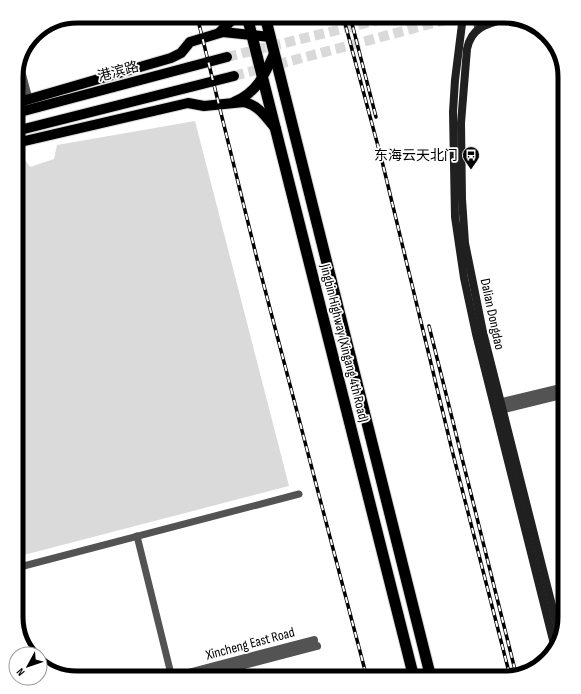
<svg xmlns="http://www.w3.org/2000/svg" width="581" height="694" font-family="'Sofia Sans Condensed','Noto Sans SC',sans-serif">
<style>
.green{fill:#dadada}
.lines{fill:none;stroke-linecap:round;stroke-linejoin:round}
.primary-tunnel{stroke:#d9d9d9;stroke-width:10;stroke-dasharray:10 5;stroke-linecap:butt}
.primary-casing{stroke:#dbdbdb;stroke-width:12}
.trunk-casing{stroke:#dbdbdb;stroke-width:13}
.minor{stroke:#535353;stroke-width:7}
.tertiary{stroke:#535353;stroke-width:8}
.secondary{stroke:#202020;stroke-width:8}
.primary{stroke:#000;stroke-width:10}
.trunk{stroke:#000;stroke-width:11}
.rail-casing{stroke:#000;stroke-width:3.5}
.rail{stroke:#fff;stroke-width:2;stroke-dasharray:6;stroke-linecap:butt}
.labels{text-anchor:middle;stroke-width:3.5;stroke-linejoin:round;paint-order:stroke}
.street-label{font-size:14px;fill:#000;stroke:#fff}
.poi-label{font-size:14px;fill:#000;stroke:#fff;text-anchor:end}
.rim{fill:none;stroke:#000;stroke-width:5}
</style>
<rect width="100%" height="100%" fill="#fff"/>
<path class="green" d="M195,121L289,486L16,557V157L22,156L30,167L54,159L57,145Z"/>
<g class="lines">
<g class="primary-tunnel">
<path d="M227,57L395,16"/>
<path d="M234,76L460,16"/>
</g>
<g class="primary-casing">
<g id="primary">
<path d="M219,33L230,22L233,16"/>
<path d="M234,102C257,93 265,74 274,54"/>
<path d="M16,103L171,58L181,53L190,42L223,32L270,37"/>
<path d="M16,113L227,57"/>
<path d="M16,131L234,76"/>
<path d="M16,143L188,103L204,106L244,102C259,105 267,119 276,129"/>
</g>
</g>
<g class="trunk-casing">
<g id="trunk">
<path d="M247,16L414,678"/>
<path d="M265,16L431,678"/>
</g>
</g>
<g class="minor">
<path d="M475,16L478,29"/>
<path d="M481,16L483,26"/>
<path d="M20,65L29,99"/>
<path d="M137,536L172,678"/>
<path d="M16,568L299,494"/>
</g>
<g class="tertiary">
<path d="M494,404L565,387"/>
<path d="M497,411L565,394"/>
<path d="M169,678L314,640"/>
<path d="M194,678L317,646"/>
</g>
<g class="secondary">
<path d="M463,16L455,80L453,112L455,217L464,278L476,334L555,648"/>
<path d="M513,17C492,23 472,24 467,49L461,123L462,199L465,243L483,332L560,637"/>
</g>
<use href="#primary" class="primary"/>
<use href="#trunk" class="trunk"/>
<g class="rail-casing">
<g id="rail">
<path d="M197,16L258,263L367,678"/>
<path d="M343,16L382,161L452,450L510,676"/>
<path d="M350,16L376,117"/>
<path d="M429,326L516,674"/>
</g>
</g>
<use href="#rail" class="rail"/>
</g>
<defs>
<g id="bus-pin" transform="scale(0.9)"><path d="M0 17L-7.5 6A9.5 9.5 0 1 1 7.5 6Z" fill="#000" stroke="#fff"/><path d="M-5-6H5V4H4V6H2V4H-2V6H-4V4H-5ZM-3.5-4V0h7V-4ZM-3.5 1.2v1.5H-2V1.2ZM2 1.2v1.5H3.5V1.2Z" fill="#fff"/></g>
</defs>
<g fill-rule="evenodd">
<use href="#bus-pin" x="471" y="155"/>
</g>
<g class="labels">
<g class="street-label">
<text transform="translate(118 71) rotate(-15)" y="5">港滨路</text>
<text transform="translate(493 314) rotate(78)" y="5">Dalian Dongdao</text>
<text transform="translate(345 343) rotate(76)" y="5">Jingbin Highway (Xingang 4th Road)</text>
<text transform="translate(250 643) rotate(-15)" y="5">Xincheng East Road</text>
</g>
<g class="poi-label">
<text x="458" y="160">东海云天北门</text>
</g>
</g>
<path d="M0 0H581V694H0ZM77 23H504A54 54 0 0 1 558 77V617A54 54 0 0 1 504 671H77A54 54 0 0 1 23 617V77A54 54 0 0 1 77 23Z" fill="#fff" fill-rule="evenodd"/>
<path class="rim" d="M77 23H504A54 54 0 0 1 558 77V617A54 54 0 0 1 504 671H77A54 54 0 0 1 23 617V77A54 54 0 0 1 77 23Z"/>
<g transform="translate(28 666) rotate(230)"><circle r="19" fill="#ffffff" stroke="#999999"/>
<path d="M0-3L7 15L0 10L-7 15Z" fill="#000000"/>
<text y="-6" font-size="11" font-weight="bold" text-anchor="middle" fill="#000000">N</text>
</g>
</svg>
